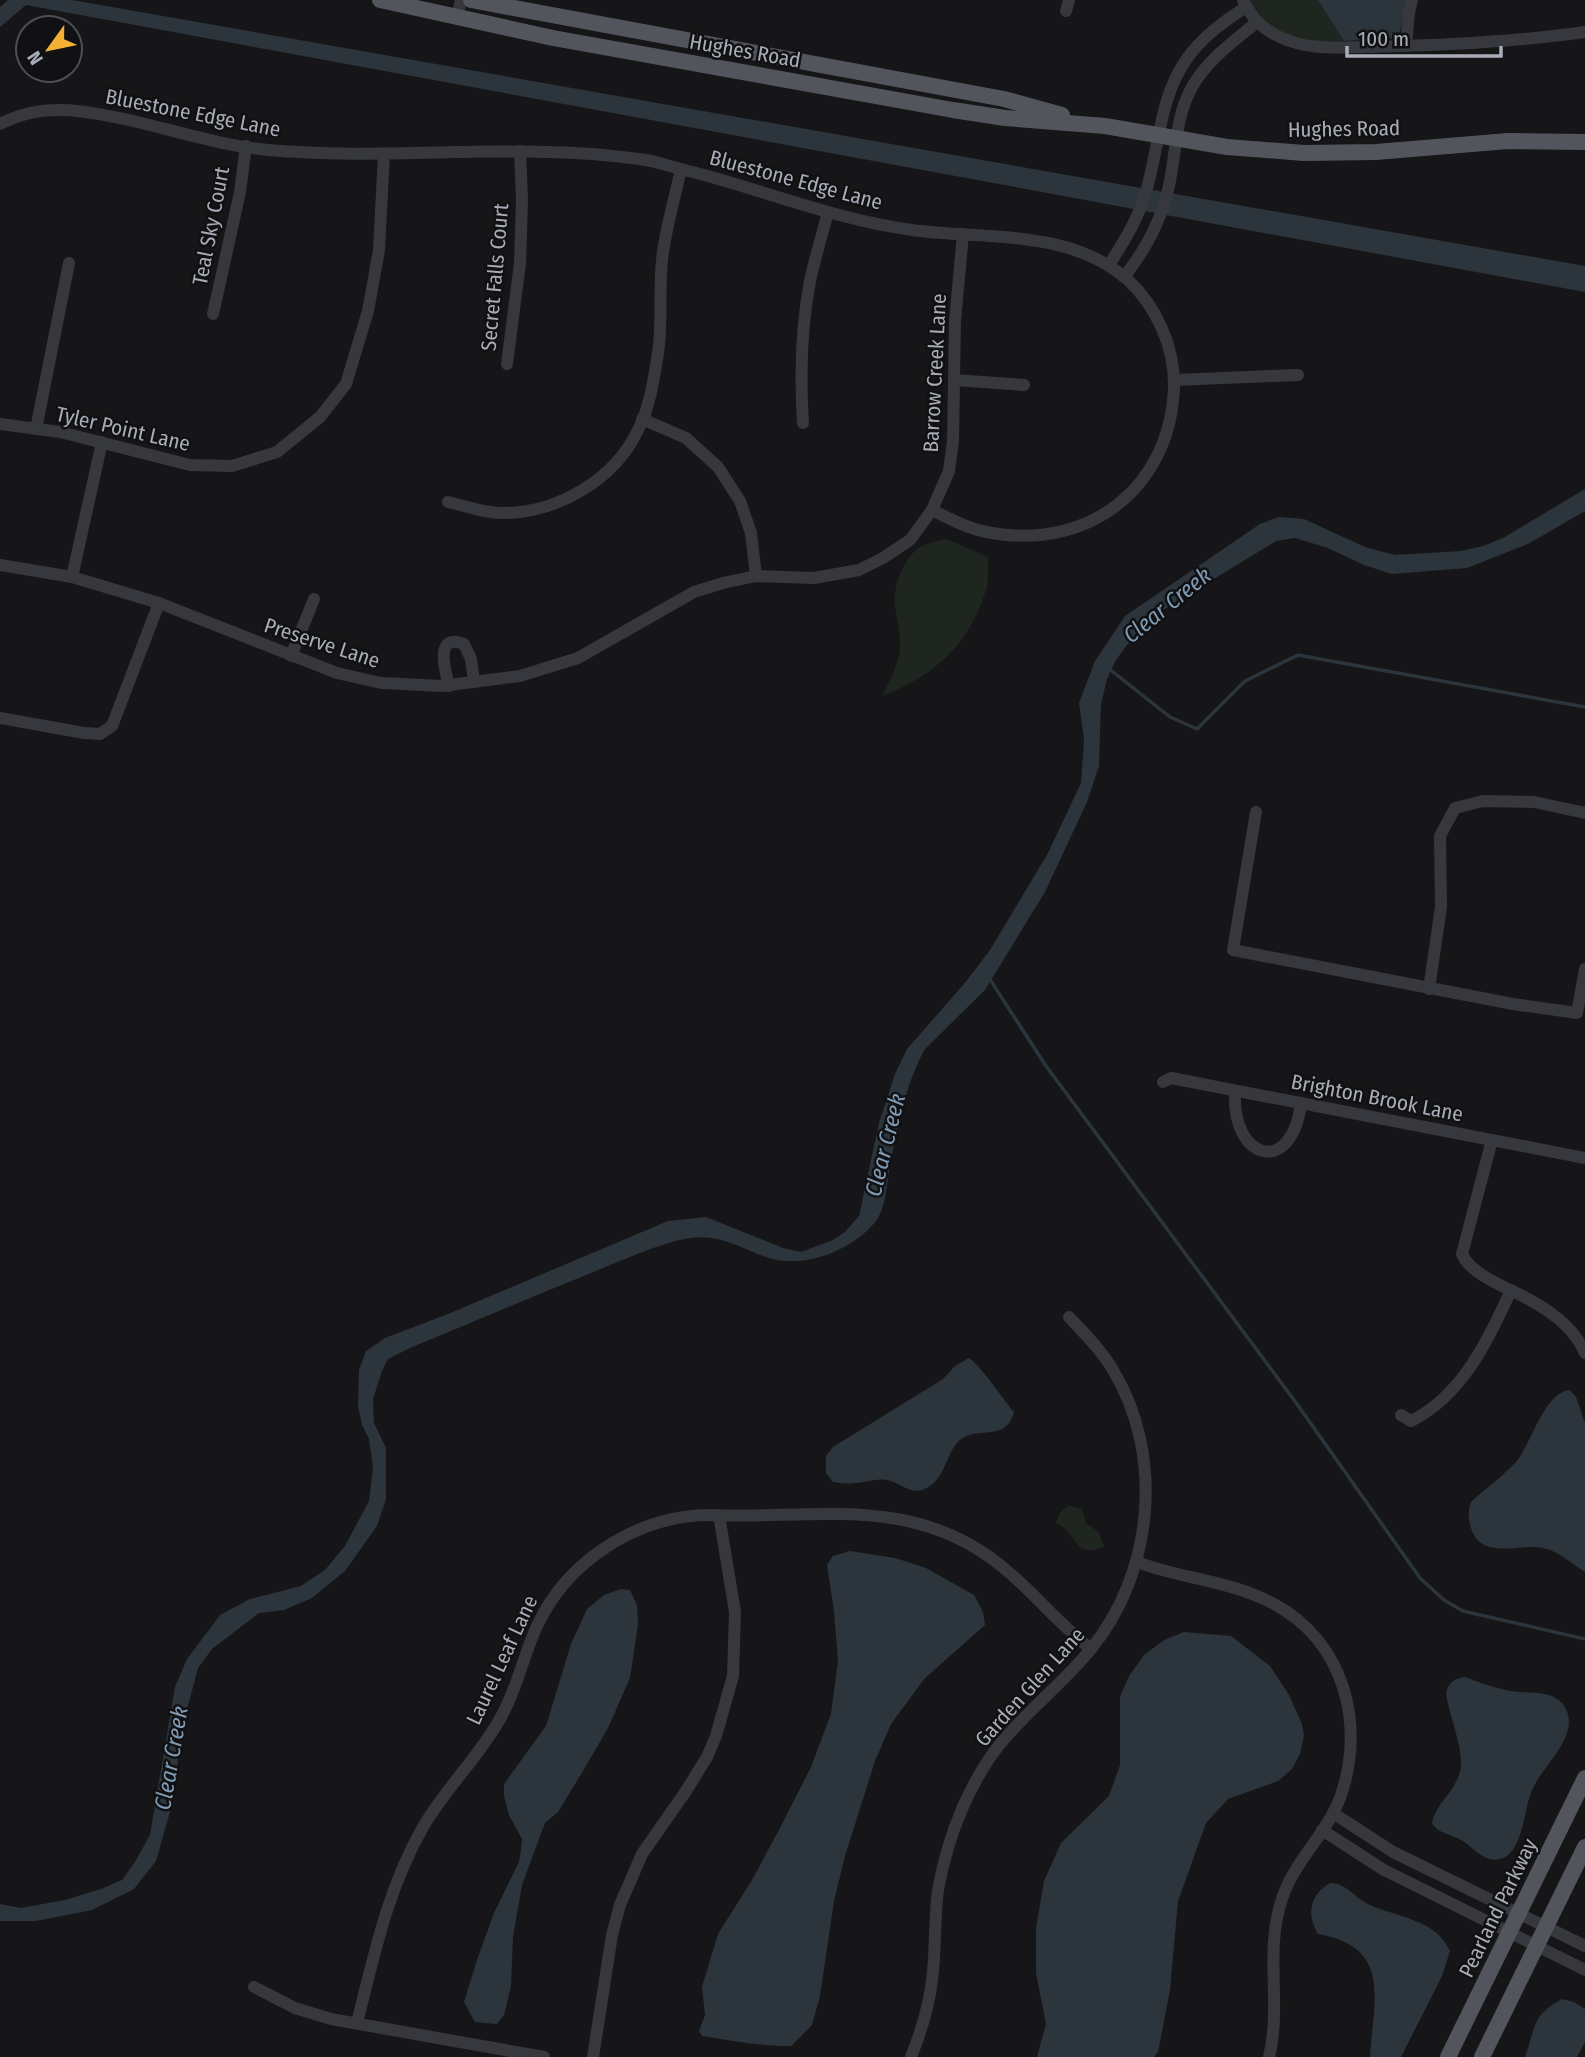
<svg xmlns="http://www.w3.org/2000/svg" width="1585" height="2057" font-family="'Fira Sans Condensed',sans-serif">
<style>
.green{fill:#1e261f}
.water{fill:#2c353c}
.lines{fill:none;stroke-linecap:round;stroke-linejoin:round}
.stream{stroke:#2c353c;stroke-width:3.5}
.minor{stroke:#37383d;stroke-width:12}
.major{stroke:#53555c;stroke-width:16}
.labels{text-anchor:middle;stroke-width:5;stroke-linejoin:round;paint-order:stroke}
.street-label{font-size:21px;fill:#a8adb8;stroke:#111113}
.water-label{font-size:23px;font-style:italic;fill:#7f9bb3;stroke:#111113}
</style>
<rect width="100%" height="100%" fill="#161618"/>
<g class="green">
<path d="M1245,0H1318L1344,41L1291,42L1251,14Z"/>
<path d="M947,539L988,557C988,568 989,580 986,590C969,645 934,676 882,696C889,681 898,666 900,649C901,634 896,620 895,605C893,587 902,563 916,550C925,543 937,541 947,539Z"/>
<path d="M1068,1505L1082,1509L1086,1523L1099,1532L1104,1547C1072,1559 1079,1533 1056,1523L1059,1514Z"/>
</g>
<g class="water">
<path d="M8,0H72L1585,266V292L26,5L0,27V7Z"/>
<path d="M1318,0H1406L1399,38L1344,41Z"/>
<path d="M1585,489V511L1528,544L1467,568L1392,574L1364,565L1328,548L1295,538L1276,541L1158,613L1127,645L1116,660L1107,679L1101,704L1099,766L1087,802L1045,892L985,990L925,1049C905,1085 898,1126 890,1165C887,1182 886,1208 876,1221C852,1251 803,1270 766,1257C740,1248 720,1234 690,1238C659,1243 616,1263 586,1275C527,1299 468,1324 410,1348L388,1359L382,1371L373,1399L374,1423L386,1448V1499L377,1526L345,1571L312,1598L284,1610L259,1613L212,1649L198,1668L182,1729L172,1805L156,1861L134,1889L92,1910L36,1921H0V1904L21,1908L65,1900L101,1889L122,1880L135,1862L150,1835L175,1687L187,1659L220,1615L250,1599L301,1586L325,1570L345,1546L369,1501L373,1467L369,1439L362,1425L358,1406L359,1370L366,1351L385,1338L448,1314L668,1221L706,1217L783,1248L801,1252L833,1240L845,1232L859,1216L879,1123L895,1074L907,1049L964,984L990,950L1048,853L1081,783L1084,739L1079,703L1095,661L1125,616L1260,524L1279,517L1304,519L1365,547L1395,555L1461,551L1483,546L1503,538Z"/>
<path d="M969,1358C984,1369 1000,1396 1014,1412C1005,1445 974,1423 957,1443C945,1457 944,1483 922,1490C909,1494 899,1482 887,1480C876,1478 865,1483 855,1483C848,1484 840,1483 833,1482L826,1473V1456L833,1447L943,1379L955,1366Z"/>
<path d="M1570,1390L1576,1397L1585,1423V1572C1570,1563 1561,1552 1543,1548C1519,1543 1481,1561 1471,1528C1468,1519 1468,1511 1471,1502C1485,1489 1503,1476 1516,1462C1532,1443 1544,1392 1570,1390Z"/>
<path d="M850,1551L895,1558L926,1568L974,1595L983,1612L985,1625L925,1678L891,1724L875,1761L845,1856L834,1901L820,1996L812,2025L791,2046C760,2046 732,2041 702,2036L699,2031L705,2015L702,1987L718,1934L752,1880L781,1826L811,1767L831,1714L838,1661L834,1611L827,1565L833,1556Z"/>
<path d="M621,1589L630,1590L637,1605L638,1624L630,1678L608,1728L583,1771L558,1812L545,1823L522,1885L513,1937L511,1986L504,2015L497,2024L475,2022L464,2002L477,1960L494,1913L519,1862L521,1850L522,1839L509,1815L504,1796V1784L546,1726L571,1644L587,1609L604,1595Z"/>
<path d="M1184,1632L1231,1636L1270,1666L1289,1695L1302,1724L1304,1736L1300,1754L1292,1769L1278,1781L1228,1799L1206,1823L1178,1901L1170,1990L1158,2052L1154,2057H1037L1046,2024L1036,1973V1928L1044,1881L1061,1843L1109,1796L1120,1765V1697L1129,1676L1144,1655L1164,1640Z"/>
<path d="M1465,1677C1478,1682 1492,1687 1506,1690C1523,1695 1548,1688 1562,1703C1585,1732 1544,1763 1532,1790C1524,1808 1523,1848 1505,1857C1487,1866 1476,1850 1463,1841C1453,1835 1437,1833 1432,1823C1436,1804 1453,1793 1459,1775C1467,1755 1449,1716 1446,1694C1448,1682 1454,1679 1465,1677Z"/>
<path d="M1330,1883C1346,1883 1354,1897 1368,1904C1397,1918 1435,1918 1450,1951L1442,1976L1401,2057H1370C1373,2000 1393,1947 1318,1934C1306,1914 1310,1895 1330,1883Z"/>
<path d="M1562,1999L1574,2002L1585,2009V2042L1577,2057H1525C1536,2027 1531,2016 1562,1999Z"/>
</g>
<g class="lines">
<g class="stream">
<path d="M1108,668L1170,717L1197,729L1245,681L1298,655L1585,707"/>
<path d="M989,978L1046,1066L1297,1404L1420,1578L1444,1600L1463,1611L1585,1639"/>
</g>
<g class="minor">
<path d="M1243,0C1252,20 1268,34 1290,41C1314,50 1344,47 1370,47C1441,45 1515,42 1585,32"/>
<path d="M1066,11L1069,0"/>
<path d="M457,17L461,0"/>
<path d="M1406,46L1409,12L1412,0"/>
<path d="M0,124C44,101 87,111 133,121C176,131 224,146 268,150C391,161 516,142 639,159C657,161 675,168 693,172C766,191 837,220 912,230C985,240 1069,228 1128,280C1157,307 1175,348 1174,388C1170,487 1090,550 992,533C971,530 952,520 932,510"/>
<path d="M1109,265C1125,240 1140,216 1147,188C1159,146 1160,97 1186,60C1202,37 1223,22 1246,7"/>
<path d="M1124,277C1147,248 1163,218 1170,181C1176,150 1176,115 1192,87C1207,60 1234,41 1257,22"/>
<path d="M213,314L240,192L246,146"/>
<path d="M507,364L520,263L522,200L520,151"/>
<path d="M954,380L1024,385"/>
<path d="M1174,380L1298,375"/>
<path d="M642,419L686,438L718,467L740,501L751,533L756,576"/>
<path d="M803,423C800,376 801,328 810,281C815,258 822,235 828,212"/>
<path d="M0,424L60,432L190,465L232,466L277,452L320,417L346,384L368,311L379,250L384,154"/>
<path d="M36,429L69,263"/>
<path d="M448,502C466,506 487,514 505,513C559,512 615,479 638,430C650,407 654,378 658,353C663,321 658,285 663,252C667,224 675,197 681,169"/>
<path d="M0,565L72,577L159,603L337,673L381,683L442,686L520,676L578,658L694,592L723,583L756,576L814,578L859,570L883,558L910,540L932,510L949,471L953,441L955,321L963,234"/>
<path d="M72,577L102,442"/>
<path d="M291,656L314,599"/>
<path d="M449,686C445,671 434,632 464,644L471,659L474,682"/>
<path d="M0,718L84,733L100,734L112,726L159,603"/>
<path d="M1256,812L1233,950L1513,1004L1577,1013L1585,969"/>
<path d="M1429,989L1441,907L1440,836L1455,808L1483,801L1534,802L1585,813"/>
<path d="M1163,1082L1171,1078L1585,1158"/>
<path d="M1235,1091C1231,1161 1292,1177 1301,1103"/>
<path d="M1492,1140L1462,1254C1470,1275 1511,1289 1530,1300C1552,1312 1575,1329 1585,1353"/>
<path d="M1401,1415L1411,1421C1462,1396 1489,1339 1511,1290"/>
<path d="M1137,1562C1182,1579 1232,1581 1274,1604C1345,1642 1366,1726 1340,1798C1326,1835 1294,1861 1282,1899C1264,1951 1282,2005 1269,2057"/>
<path d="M1333,1813L1393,1852L1585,1946"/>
<path d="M1322,1830L1384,1870L1585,1970"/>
<path d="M254,1987L295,2008L331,2019L544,2057"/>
<path d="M357,2023C374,1955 388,1888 423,1827C445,1789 478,1758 500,1719C517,1690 523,1656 537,1626C567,1561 636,1517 706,1515C814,1520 914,1492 1005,1569C1035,1594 1060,1625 1091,1649"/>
<path d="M593,2057L612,1935L620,1905L642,1854L686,1791L707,1757L716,1736L733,1676L735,1612L719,1515"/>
<path d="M911,2057C921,2032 929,2007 932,1980C936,1951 934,1920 938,1890C943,1862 951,1835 962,1809C973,1784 988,1757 1006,1737C1033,1706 1065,1681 1091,1649C1153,1573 1165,1456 1113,1370C1101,1350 1085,1334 1069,1317"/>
</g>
<g class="major">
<path d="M380,0L553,38L953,110L1005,118L1105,126L1227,147L1304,153L1376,152L1508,141L1585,142"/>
<path d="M471,0L1004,99L1062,115"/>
<path d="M1448,2057L1585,1778"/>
<path d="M1482,2057L1585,1847"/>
</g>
</g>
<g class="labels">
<g class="street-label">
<text transform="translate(745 51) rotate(10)" y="7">Hughes Road</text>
<text transform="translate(193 113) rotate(11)" y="7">Bluestone Edge Lane</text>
<text transform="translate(1344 129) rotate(-1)" y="7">Hughes Road</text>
<text transform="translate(796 180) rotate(15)" y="7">Bluestone Edge Lane</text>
<text transform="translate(211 226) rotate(-79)" y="7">Teal Sky Court</text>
<text transform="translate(495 277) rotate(-85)" y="7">Secret Falls Court</text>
<text transform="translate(935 373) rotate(-87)" y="7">Barrow Creek Lane</text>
<text transform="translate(123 429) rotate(13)" y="7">Tyler Point Lane</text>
<text transform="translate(322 643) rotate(18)" y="7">Preserve Lane</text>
<text transform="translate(1377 1098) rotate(11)" y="7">Brighton Brook Lane</text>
<text transform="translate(502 1660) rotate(-65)" y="7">Laurel Leaf Lane</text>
<text transform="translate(1030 1687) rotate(-48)" y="7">Garden Glen Lane</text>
<text transform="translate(1498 1908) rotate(-64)" y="7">Pearland Parkway</text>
</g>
<g class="water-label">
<text transform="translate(1167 605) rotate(-39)" y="8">Clear Creek</text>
<text transform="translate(885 1145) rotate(-76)" y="8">Clear Creek</text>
<text transform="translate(171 1758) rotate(-80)" y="8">Clear Creek</text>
</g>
</g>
<g transform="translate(49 49) rotate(237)"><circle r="33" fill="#111113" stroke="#4d4f55" stroke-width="2"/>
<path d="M0-5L12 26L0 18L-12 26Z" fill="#f2b134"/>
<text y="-10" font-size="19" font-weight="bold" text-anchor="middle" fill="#a8adb8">N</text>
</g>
<path d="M1347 46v10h154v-10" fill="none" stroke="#a8adb8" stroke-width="3.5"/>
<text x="1358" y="46" font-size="21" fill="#a8adb8" stroke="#111113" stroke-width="5" paint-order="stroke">100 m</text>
</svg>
